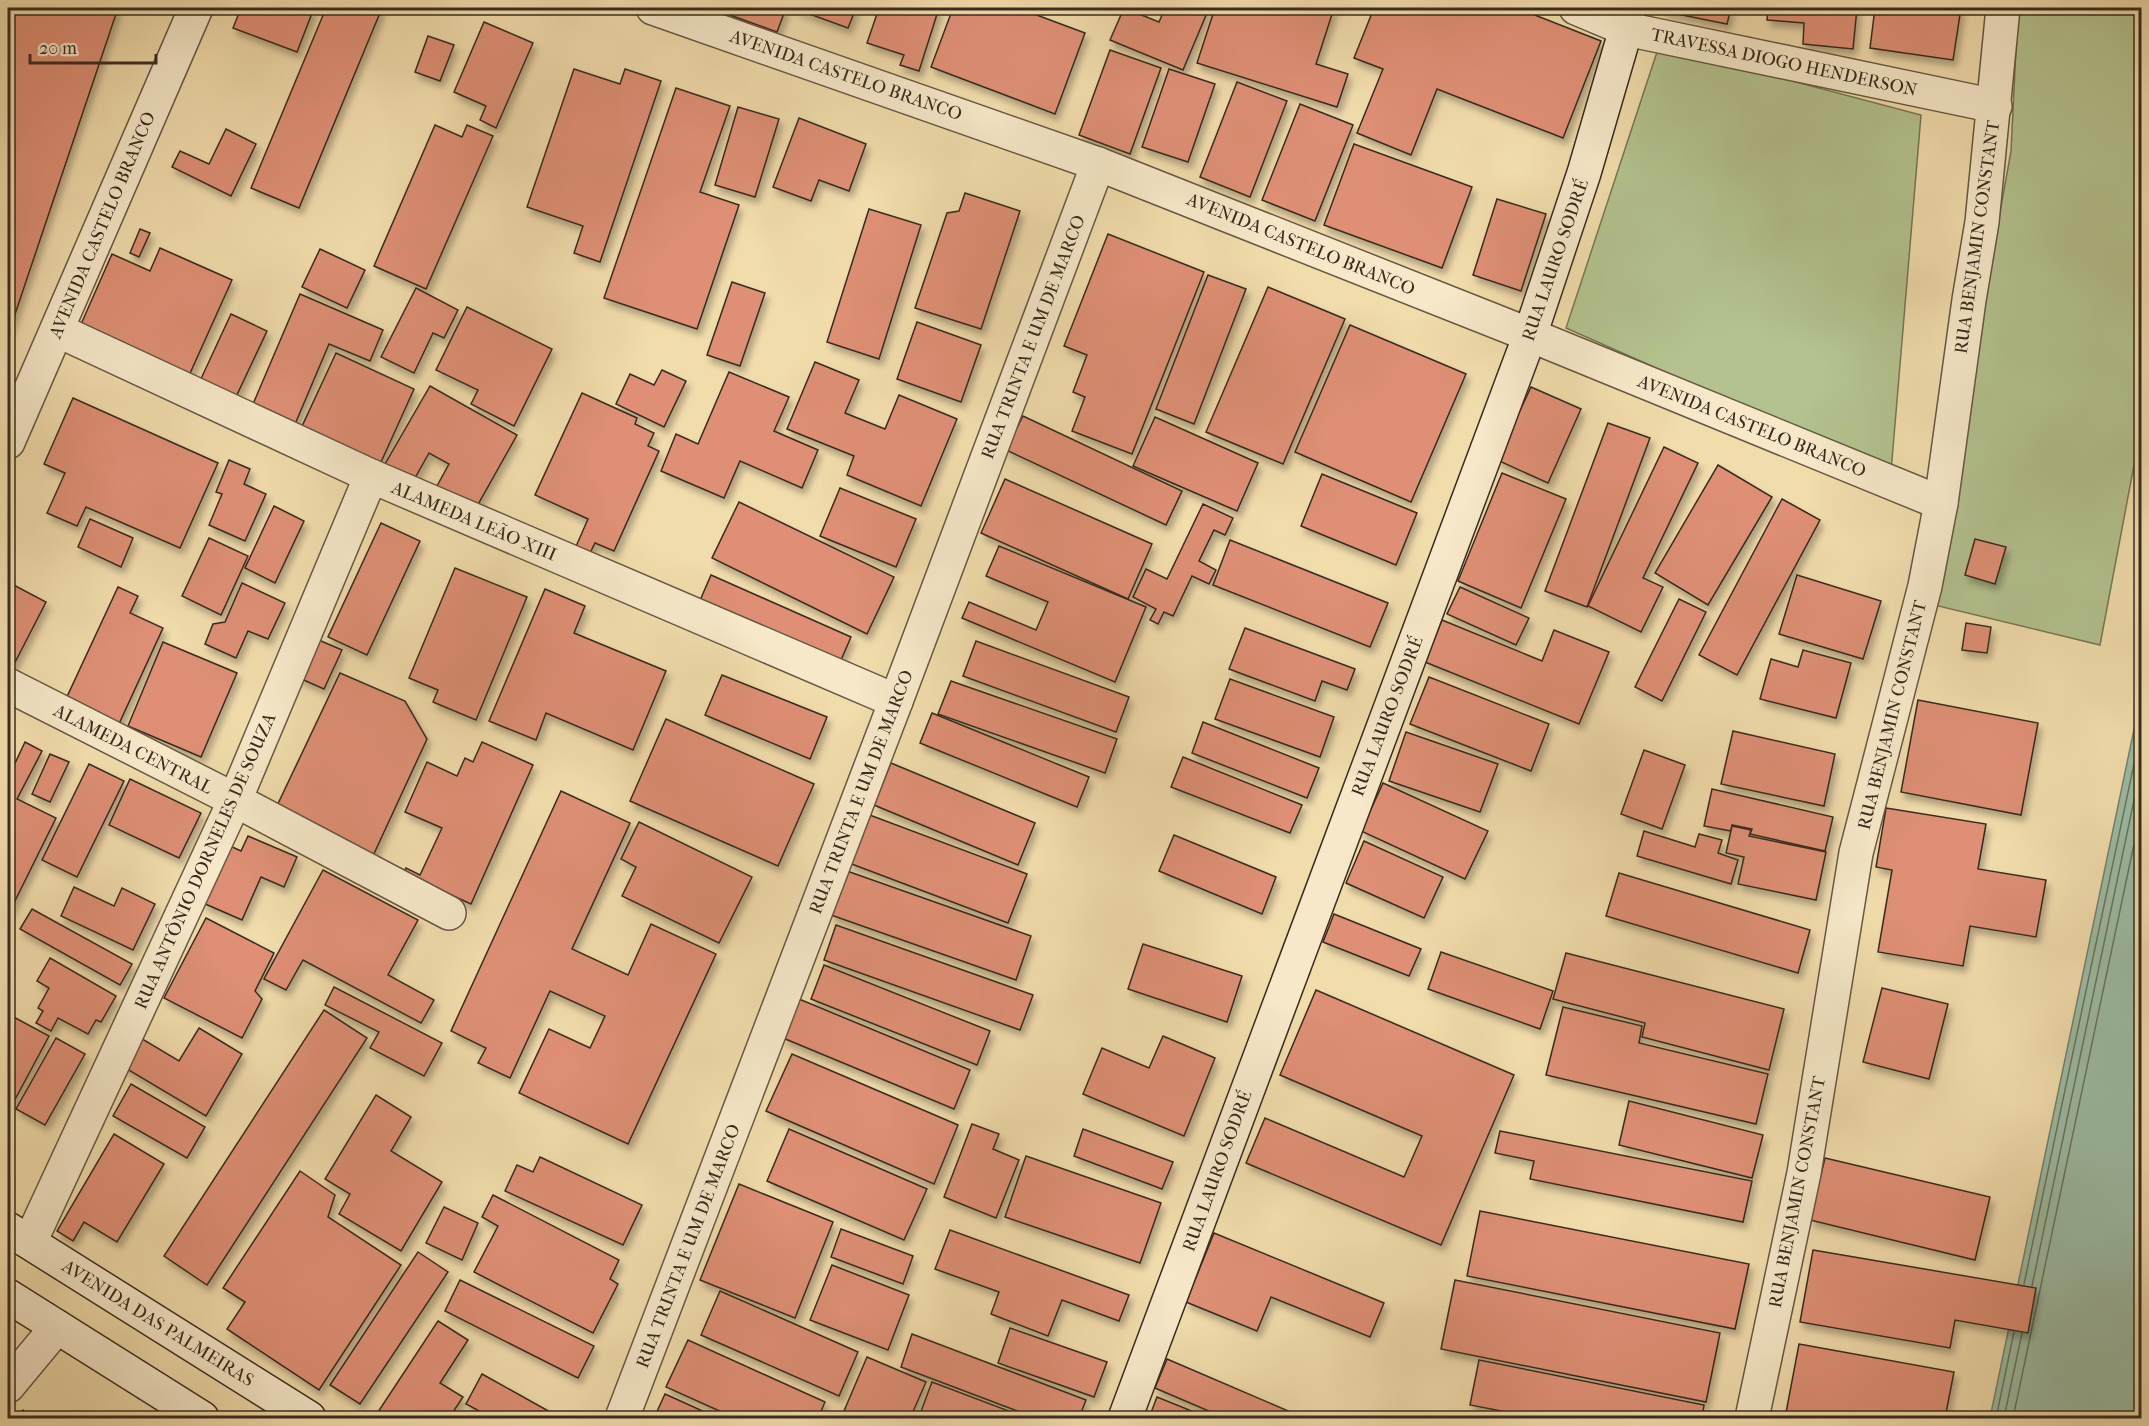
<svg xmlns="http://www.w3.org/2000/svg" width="2149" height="1426" font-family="'IM FELL French Canon',serif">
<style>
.green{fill:#b3c28e;stroke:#767756;stroke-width:1.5}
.water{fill:#9cbca4;stroke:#74826f;stroke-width:1.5}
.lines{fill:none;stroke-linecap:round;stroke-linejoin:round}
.shore{stroke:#6a7462;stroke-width:1.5}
.building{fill:#de8f75;stroke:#382c1f;stroke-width:1.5;filter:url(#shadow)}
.street-casing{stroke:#665842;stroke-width:36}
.secondary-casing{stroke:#382c1f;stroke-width:36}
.street{stroke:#f6e8c9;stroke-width:33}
.secondary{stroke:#f6e8c9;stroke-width:33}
.labels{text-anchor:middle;stroke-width:5;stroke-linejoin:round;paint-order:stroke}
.street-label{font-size:18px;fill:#382c1f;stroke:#f6e8c9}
</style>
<defs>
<filter id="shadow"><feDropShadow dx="3.5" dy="6" stdDeviation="3" flood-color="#0004"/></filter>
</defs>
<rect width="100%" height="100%" fill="#f1dcac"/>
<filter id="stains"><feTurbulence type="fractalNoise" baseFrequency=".00333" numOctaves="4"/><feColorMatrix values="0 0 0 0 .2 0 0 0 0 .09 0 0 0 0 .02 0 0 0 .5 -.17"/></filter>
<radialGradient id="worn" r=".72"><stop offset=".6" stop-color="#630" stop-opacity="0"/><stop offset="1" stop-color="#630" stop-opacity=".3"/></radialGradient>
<g class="green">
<path d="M2018,8H2141V428L2100,645L1930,604L2011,151Z"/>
<path d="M1659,46L1921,115L1891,472L1566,328Z"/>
</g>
<path class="water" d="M2141,696V1418H1990Z"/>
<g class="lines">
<g class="shore">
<path d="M2024,1284L2142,726"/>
<path d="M2032,1286L2142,762"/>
<path d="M1996,1418L2014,1332"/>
<path d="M2004,1418L2022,1333"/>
<path d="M2013,1418L2142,806"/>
</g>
</g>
<g class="building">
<path d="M8,8H118L9,332H8Z"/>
<path d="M241,8H314L297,52L233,28Z"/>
<path d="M326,8H382L299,208L251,188Z"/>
<path d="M717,8H786L777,32L716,10Z"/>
<path d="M793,8H856L848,28Z"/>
<path d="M879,8H939L919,71L900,65L904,55L867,43Z"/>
<path d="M953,8H1018L1085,33L1055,114L931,67Z"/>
<path d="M1124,8L1159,22L1165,8H1209L1183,70L1110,40Z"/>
<path d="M1215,8H1334L1316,64L1348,74L1337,107L1197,63Z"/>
<path d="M1374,8H1517L1601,41L1563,138L1437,89L1411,155L1357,133L1383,69L1354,58Z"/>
<path d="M1663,8H1731L1727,24L1662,11Z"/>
<path d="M1768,8H1857L1853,49L1803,44L1804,23L1767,20Z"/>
<path d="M1875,8H1961L1953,60L1870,48Z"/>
<path d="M484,22L533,43L496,128L480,120L486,106L454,92Z"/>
<path d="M428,36L454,45L440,81L415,72Z"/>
<path d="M1110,50L1161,68L1130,154L1079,135Z"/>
<path d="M574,69L620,84L625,69L661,81L600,262L574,253L583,226L527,207Z"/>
<path d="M1169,69L1215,84L1188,162L1142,147Z"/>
<path d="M1237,82L1287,101L1250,197L1200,177Z"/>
<path d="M676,88L730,106L700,192L739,205L697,329L604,298Z"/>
<path d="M1300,104L1353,125L1315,221L1262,200Z"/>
<path d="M738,107L779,119L755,197L715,185Z"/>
<path d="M799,118L866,144L849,191L819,180L811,201L773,187Z"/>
<path d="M435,125L462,137L467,125L493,136L426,289L374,266Z"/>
<path d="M226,129L256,144L231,196L172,167L180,151L209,164Z"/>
<path d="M1354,144L1472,187L1442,268L1324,225Z"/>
<path d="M965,193L1020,211L981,329L915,308L947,213L959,211Z"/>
<path d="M1497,199L1546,214L1521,291L1473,275Z"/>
<path d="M869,209L921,225L879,359L827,342Z"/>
<path d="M140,229L150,233L139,257L130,253Z"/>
<path d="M1108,234L1204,272L1132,454L1072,431L1085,397L1073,392L1087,355L1064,346Z"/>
<path d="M160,248L232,280L187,380L78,331L112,254L150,271Z"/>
<path d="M320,249L365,270L347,308L302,287Z"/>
<path d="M1208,275L1246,289L1194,424L1156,409Z"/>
<path d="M732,282L765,293L740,366L707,355Z"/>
<path d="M1268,287L1345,319L1283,464L1206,432Z"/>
<path d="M416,288L458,310L444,338L433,333L414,373L381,357Z"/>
<path d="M300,294L383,330L370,361L329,344L293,429L250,411Z"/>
<path d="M467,307L552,349L514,426L471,404L478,390L436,370Z"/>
<path d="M231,314L267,331L235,399L199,383Z"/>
<path d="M917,322L981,345L961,402L897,379Z"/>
<path d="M1350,325L1466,374L1411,502L1295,452Z"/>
<path d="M336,353L414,389L377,471L298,435Z"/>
<path d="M815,362L859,380L845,413L885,429L899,395L957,419L921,506L847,475L854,456L787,429Z"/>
<path d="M662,370L686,381L664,427L616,404L630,374L654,385Z"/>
<path d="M729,372L789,397L774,431L818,450L802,488L740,461L724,498L661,471L676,434L698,444Z"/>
<path d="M430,386L517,435L471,517L432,495L449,464L429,453L410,487L381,471Z"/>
<path d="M1531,387L1581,409L1548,483L1497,460Z"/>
<path d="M582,393L637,418L635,424L654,433L648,446L659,451L614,551L595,543L588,557L574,551L588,519L535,495Z"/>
<path d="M73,398L218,463L180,548L86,507L77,526L47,513L65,473L44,464Z"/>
<path d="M1023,416L1182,491L1166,525L1006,450Z"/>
<path d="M1155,417L1258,463L1237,511L1133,466Z"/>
<path d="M1608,423L1650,438L1587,607L1545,591Z"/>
<path d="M1664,447L1698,463L1643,578L1663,587L1641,632L1588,606Z"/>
<path d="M229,460L250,469L244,484L266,494L245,541L209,525L222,494L216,492Z"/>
<path d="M1718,465L1772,497L1708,605L1655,573Z"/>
<path d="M1502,473L1566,499L1521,608L1458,581Z"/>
<path d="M1322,474L1417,513L1396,565L1301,526Z"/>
<path d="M1005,479L1152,544L1128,599L981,533Z"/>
<path d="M840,488L916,519L896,567L820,536Z"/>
<path d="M1782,499L1820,520L1737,675L1699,655Z"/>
<path d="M739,502L894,577L867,634L712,558Z"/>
<path d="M1203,504L1233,518L1225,535L1214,530L1199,561L1216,570L1209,584L1192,576L1173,616L1164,612L1158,624L1150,620L1156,609L1133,597L1146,569L1167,579Z"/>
<path d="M274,506L304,521L275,583L245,568Z"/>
<path d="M90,519L133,538L121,567L78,547Z"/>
<path d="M381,523L420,541L367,655L328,637Z"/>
<path d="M209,538L248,556L221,615L182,596Z"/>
<path d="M1975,539L2006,547L1995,584L1965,575Z"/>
<path d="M1230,540L1388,603L1370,647L1213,585Z"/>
<path d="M999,546L1146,607L1115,682L962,618L969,602L1036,630L1048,602L986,576Z"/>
<path d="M455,568L527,597L476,720L433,702L438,690L409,678Z"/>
<path d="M711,575L851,637L838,667L698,605Z"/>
<path d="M1797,575L1881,601L1863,659L1779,634Z"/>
<path d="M8,582L46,602L8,676Z"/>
<path d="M242,583L285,603L268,639L248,631L236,658L205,644L213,624L225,622Z"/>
<path d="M118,587L138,596L130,613L163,628L118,726L65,701Z"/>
<path d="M1460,587L1529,618L1516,645L1447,614Z"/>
<path d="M545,589L585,606L574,633L666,671L633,750L546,713L536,740L489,721Z"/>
<path d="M1679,599L1706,612L1662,701L1635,687Z"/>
<path d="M1442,620L1542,661L1554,630L1609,652L1579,724L1425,662Z"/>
<path d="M1966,623L1991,627L1987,653L1962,650Z"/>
<path d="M1245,628L1355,669L1347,690L1322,681L1315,701L1229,669Z"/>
<path d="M314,638L342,650L324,689L297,677Z"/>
<path d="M976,641L1129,697L1116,732L963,676Z"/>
<path d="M163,642L237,673L201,757L128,726Z"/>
<path d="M1803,650L1851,663L1836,718L1760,699L1771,659L1798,667Z"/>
<path d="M340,673L405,701L427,739L372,858L275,810Z"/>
<path d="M722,675L827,717L810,759L705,715Z"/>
<path d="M1429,677L1549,724L1531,771L1410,724Z"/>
<path d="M1230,679L1334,717L1320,757L1215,719Z"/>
<path d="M951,681L1117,739L1105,773L938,714Z"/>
<path d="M1918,700L2038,723L2021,815L1901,792Z"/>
<path d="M932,713L1089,777L1077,807L920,743Z"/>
<path d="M666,719L814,784L778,866L630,801Z"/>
<path d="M1203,722L1319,768L1307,798L1192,753Z"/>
<path d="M1733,731L1835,754L1824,806L1721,784Z"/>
<path d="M1406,732L1498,764L1480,812L1389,781Z"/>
<path d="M25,742L42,751L17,799L56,818L8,915V778Z"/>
<path d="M482,742L533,765L471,904L403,873L406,868L420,875L442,828L405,812L427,762L457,776L465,758L473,762Z"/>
<path d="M1644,750L1685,765L1662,829L1621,814Z"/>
<path d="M50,754L69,762L50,802L32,794Z"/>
<path d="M1183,757L1302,805L1290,833L1171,787Z"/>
<path d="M891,763L1035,823L1018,865L874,805Z"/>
<path d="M89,764L124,781L77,877L42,860Z"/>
<path d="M130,779L201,813L179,858L109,825Z"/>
<path d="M1383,783L1488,831L1465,879L1361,831Z"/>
<path d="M1712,789L1833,817L1825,851L1750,834L1752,829L1732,825L1731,831L1704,826Z"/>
<path d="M561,791L630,823L572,949L628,975L651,924L716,954L628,1144L519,1093L549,1029L590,1048L605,1016L550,991L510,1078L478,1063L486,1048L451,1031Z"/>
<path d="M1886,808L1986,824L1978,869L2046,880L2036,937L1970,926L1963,966L1878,952L1892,870L1876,867Z"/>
<path d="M867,814L1027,874L1008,923L849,863Z"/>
<path d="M639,822L752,877L719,943L622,896L636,867L621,859Z"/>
<path d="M1732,826L1751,830L1749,836L1826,852L1816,900L1738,884L1744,857L1726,853Z"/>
<path d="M1644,831L1695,847L1699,834L1722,840L1718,853L1738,860L1731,884L1637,856Z"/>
<path d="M1174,835L1276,877L1262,914L1159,871Z"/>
<path d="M248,836L297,857L284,887L261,877L242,920L203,903L228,845L241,851Z"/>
<path d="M1364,841L1443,877L1424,918L1346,883Z"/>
<path d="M323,870L418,920L388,975L434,1000L421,1023L303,960L286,990L264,979Z"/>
<path d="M847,871L1031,936L1016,980L831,915Z"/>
<path d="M1619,873L1810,930L1798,973L1606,916Z"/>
<path d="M74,887L114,906L122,888L155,904L133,950L61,916Z"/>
<path d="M32,909L132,964L120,985L20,929Z"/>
<path d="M1334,914L1421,949L1409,976L1323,942Z"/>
<path d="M206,918L274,953L255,991L262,999L242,1038L164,998Z"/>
<path d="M836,925L1033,995L1020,1030L824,960Z"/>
<path d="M1143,944L1242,976L1227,1022L1128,989Z"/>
<path d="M1441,952L1553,991L1540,1029L1428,989Z"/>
<path d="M1566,953L1784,1009L1769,1070L1642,1037L1645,1023L1553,999Z"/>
<path d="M50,958L116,996L101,1022L96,1020L88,1034L58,1018L51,1031L36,1023L43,1011L38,1008L49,988L37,981Z"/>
<path d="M824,965L990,1031L977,1065L811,999Z"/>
<path d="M334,987L442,1043L424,1076L370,1048L379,1032L325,1005Z"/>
<path d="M1882,988L1948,1004L1929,1079L1863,1062Z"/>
<path d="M1316,990L1514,1075L1441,1245L1246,1163L1265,1118L1404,1177L1422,1136L1280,1075Z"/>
<path d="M799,999L970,1070L954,1109L783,1038Z"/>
<path d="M1563,1007L1642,1026L1639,1043L1768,1074L1756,1124L1546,1075Z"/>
<path d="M324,1010L367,1038L207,1285L164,1256Z"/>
<path d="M8,1014L49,1036L12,1105L8,1103Z"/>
<path d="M199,1028L242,1054L206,1116L122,1066L139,1037L179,1061Z"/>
<path d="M1163,1036L1215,1058L1184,1136L1083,1094L1102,1048L1149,1068Z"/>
<path d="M56,1038L85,1054L45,1125L16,1109Z"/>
<path d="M792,1054L958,1125L934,1184L766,1111Z"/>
<path d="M131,1084L205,1127L187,1158L113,1116Z"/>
<path d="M376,1095L411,1117L391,1151L442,1182L401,1251L339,1214L350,1194L325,1179Z"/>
<path d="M1629,1101L1763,1135L1752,1178L1619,1145Z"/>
<path d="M972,1124L999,1134L993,1149L1019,1160L996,1218L944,1197Z"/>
<path d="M789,1129L927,1189L904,1240L767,1181Z"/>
<path d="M1083,1129L1173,1162L1162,1189L1074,1156Z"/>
<path d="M1500,1131L1752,1181L1743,1222L1530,1179L1534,1161L1495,1153Z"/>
<path d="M114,1134L164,1164L117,1242L84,1222L73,1241L57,1231Z"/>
<path d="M1026,1156L1161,1203L1140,1263L1005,1217Z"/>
<path d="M540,1157L642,1205L623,1245L505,1191L517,1165L533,1172Z"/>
<path d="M1825,1158L1990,1197L1975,1260L1810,1220Z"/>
<path d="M300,1171L335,1195L328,1217L401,1265L319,1390L227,1329L245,1302L223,1288Z"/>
<path d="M739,1184L833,1222L795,1318L700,1280Z"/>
<path d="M493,1195L619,1260L610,1279L618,1284L593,1333L474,1272L498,1226L482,1217Z"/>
<path d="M444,1207L478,1223L462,1260L426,1243Z"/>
<path d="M1480,1211L1749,1264L1735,1329L1467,1276Z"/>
<path d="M841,1229L913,1256L903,1284L831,1257Z"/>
<path d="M950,1230L1129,1295L1119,1321L1062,1300L1048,1336L991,1314L999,1292L935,1269Z"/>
<path d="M1214,1233L1384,1303L1370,1337L1271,1297L1257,1331L1186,1302Z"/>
<path d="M1813,1250L2036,1288L2028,1333L1955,1320L1950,1348L1800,1322Z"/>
<path d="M418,1252L448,1272L360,1404L330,1385Z"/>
<path d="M832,1265L909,1295L888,1350L810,1320Z"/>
<path d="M460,1280L594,1346L578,1378L445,1311Z"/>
<path d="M1455,1280L1720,1333L1706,1402L1441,1349Z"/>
<path d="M720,1291L858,1352L839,1396L701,1335Z"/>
<path d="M438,1321L468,1340L440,1383L463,1397L449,1418H374Z"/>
<path d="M1010,1328L1107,1362L1094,1397L998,1363Z"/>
<path d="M912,1334L1086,1400L1079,1418H1036L901,1367Z"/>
<path d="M688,1340L825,1402L818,1418H735L666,1387Z"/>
<path d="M1799,1344L1954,1372L1945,1418H1785Z"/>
<path d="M867,1357L926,1382L912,1414L923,1418H841Z"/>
<path d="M1167,1359L1293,1413L1290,1418H1225L1155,1388Z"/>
<path d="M1479,1360L1704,1405L1702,1418H1538L1470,1405Z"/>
<path d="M482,1374L561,1418H492L466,1404Z"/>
<path d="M932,1382L1027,1418H931L920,1414Z"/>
<path d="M665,1394L718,1418H654Z"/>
<path d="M1157,1397L1209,1418H1149Z"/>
<path d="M23,1410L34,1418H16Z"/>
</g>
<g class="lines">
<g class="street-casing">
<g id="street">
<path d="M653,8L1098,164L1530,335L1941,503"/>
<path d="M1576,8L1626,29L1995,106"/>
<path d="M57,330L371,476L896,701"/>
<path d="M8,442L196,8"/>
<path d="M8,685L235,800L449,913"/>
<path d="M30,1242L235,800L371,476"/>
<path d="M8,1386L57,1327"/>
<path d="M622,1418L896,701L1098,164"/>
<path d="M1752,1418L1804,1173L1856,853L1925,586L1941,503L1969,300L1982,222L2003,8"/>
</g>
</g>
<g class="secondary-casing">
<g id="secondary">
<path d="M8,1229L309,1418"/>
<path d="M8,1296L202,1418"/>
<path d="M1125,1418L1530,335L1584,173L1626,29L1629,8"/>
</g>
</g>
<use href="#street" class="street"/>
<use href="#secondary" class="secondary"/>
</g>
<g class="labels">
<g class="street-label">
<text transform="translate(1784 62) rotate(12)" y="6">TRAVESSA DIOGO HENDERSON</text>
<text transform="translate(846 75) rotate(19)" y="6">AVENIDA CASTELO BRANCO</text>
<text transform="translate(102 225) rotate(-67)" y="6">AVENIDA CASTELO BRANCO</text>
<text transform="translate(1977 237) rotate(-82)" y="6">RUA BENJAMIN CONSTANT</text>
<text transform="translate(1301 244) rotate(22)" y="6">AVENIDA CASTELO BRANCO</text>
<text transform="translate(1555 260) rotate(-71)" y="6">RUA LAURO SODRÉ</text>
<text transform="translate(1033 337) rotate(-69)" y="6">RUA TRINTA E UM DE MARCO</text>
<text transform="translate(1752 426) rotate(22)" y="6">AVENIDA CASTELO BRANCO</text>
<text transform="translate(474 521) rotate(23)" y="6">ALAMEDA LEÃO XIII</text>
<text transform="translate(1892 715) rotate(-76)" y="6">RUA BENJAMIN CONSTANT</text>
<text transform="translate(1387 716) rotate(-69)" y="6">RUA LAURO SODRÉ</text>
<text transform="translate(133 749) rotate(27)" y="6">ALAMEDA CENTRAL</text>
<text transform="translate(861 792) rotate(-69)" y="6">RUA TRINTA E UM DE MARCO</text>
<text transform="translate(205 861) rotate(-66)" y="6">RUA ANTÔNIO DORNELES DE SOUZA</text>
<text transform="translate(1217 1171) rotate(-70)" y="6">RUA LAURO SODRÉ</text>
<text transform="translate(1797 1192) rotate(-79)" y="6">RUA BENJAMIN CONSTANT</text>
<text transform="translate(688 1246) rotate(-69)" y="6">RUA TRINTA E UM DE MARCO</text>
<text transform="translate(158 1323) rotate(32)" y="6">AVENIDA DAS PALMEIRAS</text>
</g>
</g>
<rect width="2149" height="1426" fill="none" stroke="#f1dcac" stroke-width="30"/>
<rect x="9" y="9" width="2131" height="1408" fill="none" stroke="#382c1f" stroke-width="3"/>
<rect x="15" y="15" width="2119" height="1396" fill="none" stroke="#382c1f" stroke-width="1.5"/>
<path d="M30 54v9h126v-9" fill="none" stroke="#382c1f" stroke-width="3"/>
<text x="39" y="54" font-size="18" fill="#382c1f" stroke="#f6e8c9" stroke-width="4.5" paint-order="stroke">20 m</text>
<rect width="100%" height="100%" filter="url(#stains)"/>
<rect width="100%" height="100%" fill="url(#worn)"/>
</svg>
